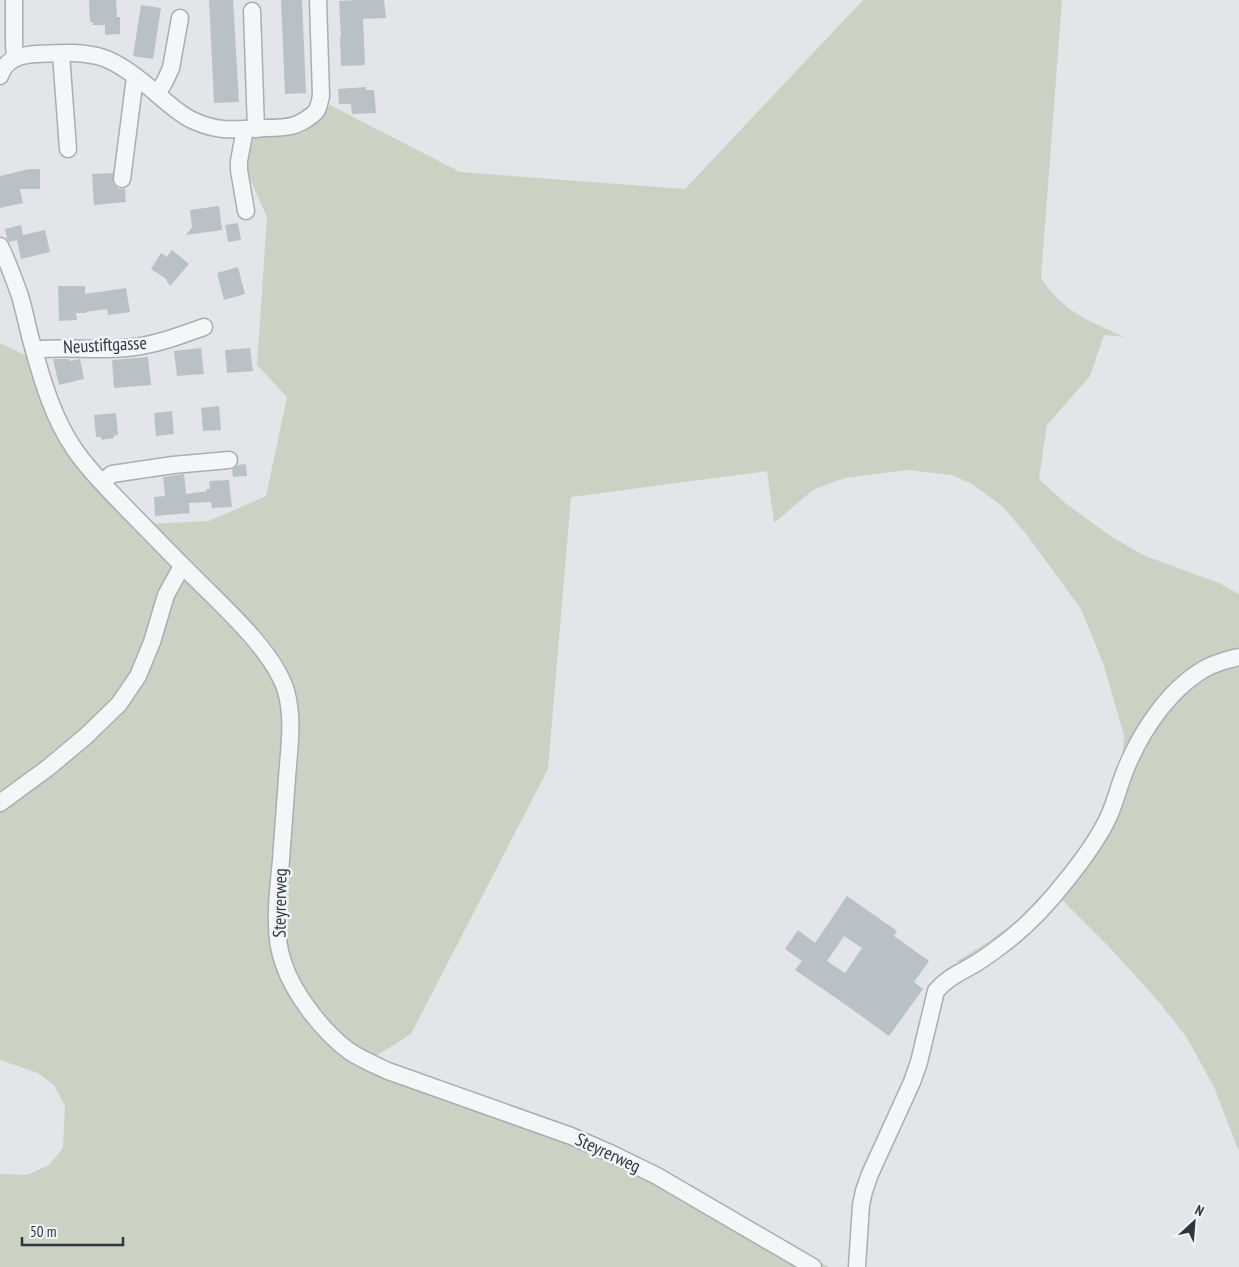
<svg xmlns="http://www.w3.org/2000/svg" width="1239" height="1267" font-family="'PT Sans Narrow',sans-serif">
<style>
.green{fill:#cbd2c4}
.building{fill:#bac1c5;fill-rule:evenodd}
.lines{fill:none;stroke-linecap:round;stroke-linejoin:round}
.minor-casing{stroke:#a8aeb3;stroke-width:19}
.minor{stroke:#f4f6f8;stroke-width:16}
.labels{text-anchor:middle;stroke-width:5;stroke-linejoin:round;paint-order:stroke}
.street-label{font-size:18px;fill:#2c373f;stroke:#f2f5f7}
</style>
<rect width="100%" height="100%" fill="#e2e6e9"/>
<path class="green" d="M863,0H1062L1041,278C1062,311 1090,322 1125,337L1104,335L1090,376L1047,425L1039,479L1065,503L1112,537L1143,555L1219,583L1239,594V1152L1214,1087L1187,1038L1159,1002L1111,949L1059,897L970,970L957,961L988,942L1019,919L1074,860L1090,841L1122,766L1124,735L1103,663L1081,609L1027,535L1002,506L972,484L952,475L908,470L845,478L813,490L774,523L767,471L571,497L548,769L411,1034L368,1061L727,1209L829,1267H0V1174L27,1175L49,1165L63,1148L65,1106L54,1085L38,1073L0,1060V343L44,364L62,414L95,467L151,524L209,521L266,496L287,397L257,365L267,217L246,170L255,131L303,133L330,105L460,172L685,189Z"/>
<g class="building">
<path d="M89,0H116L117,17H120V34L105,35V25H93V22H90Z"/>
<path d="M209,0H233L239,102L214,103Z"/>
<path d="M281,0H302L306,93L285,94Z"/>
<path d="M356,0H384L386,18L363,19L365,65L341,66L340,37H341L339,1Z"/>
<path d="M141,5L161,8L153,59L133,56Z"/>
<path d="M366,87V90H374L376,113L352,114L351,104H339L338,89Z"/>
<path d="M29,169H40V189H20L23,203L0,208V176Z"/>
<path d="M113,173V183L118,188V189H125L126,202L94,205L92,174Z"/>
<path d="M219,206L222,230L186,235L192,227L190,210Z"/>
<path d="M238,223L241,240L228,242L225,225Z"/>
<path d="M21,225L23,235L45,230L50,252L21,259L17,240L9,242L7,239L5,229Z"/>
<path d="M172,250L189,264L170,286L165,278L151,269L161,253L167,257Z"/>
<path d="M238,267L245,294L224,300L217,273Z"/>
<path d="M58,286H85V294L126,288L130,312L108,315L107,309L86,312V313H76L77,320L59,321Z"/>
<path d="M201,348L204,374L177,376L174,351Z"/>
<path d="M250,348L253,371L227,373L225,350Z"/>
<path d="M148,357L151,385L114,388L112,360Z"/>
<path d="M53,359H69L70,361L80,359L84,379L59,385Z"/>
<path d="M219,406L221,430L203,431L201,408Z"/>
<path d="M172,411L174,434L156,436L154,413Z"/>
<path d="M116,413L118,435L114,436V438L101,440V437H96L94,415Z"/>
<path d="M246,464L247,476L233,477L232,469L238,465Z"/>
<path d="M184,474L186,494L207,491L206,489H210L209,481L229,480L232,507L212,508L211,502L189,503L190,513L155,516L154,497L165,496L163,477Z"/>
<path d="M847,896L897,931L894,936L929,961L914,982L923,989L889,1036L846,1005L795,970L802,961L785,949L798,930L815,943ZM844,936L862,948L845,973L827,961Z"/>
</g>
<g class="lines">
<g class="minor-casing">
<g id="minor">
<path d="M14,0V44L15,58"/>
<path d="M252,11L256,129"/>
<path d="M61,54L68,149"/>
<path d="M0,76C5,59 20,55 36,54C58,53 82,51 104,58C123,65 142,81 157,94C169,104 180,115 194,121C203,125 213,128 223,129C237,130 251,129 265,128C275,128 286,128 295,125C301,123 314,115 317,110C319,106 320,100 321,96L318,0"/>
<path d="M157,94L165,81L171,68L180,18"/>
<path d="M245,129L239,161V170L246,211"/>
<path d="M122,179L135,77"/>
<path d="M0,246C8,262 14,279 20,296C25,313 28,330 33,347C43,383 54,420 75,450C90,472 109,490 127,509C152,534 176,560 202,585C229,612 275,654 286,691C294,719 289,749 287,778C285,805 283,833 281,860C279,881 276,903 277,924C277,936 279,950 283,962C293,993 322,1031 349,1051C361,1059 375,1065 388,1071L571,1136L610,1153L657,1176L813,1267"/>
<path d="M34,350C67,346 101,352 134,347C158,344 182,335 204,327"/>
<path d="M102,482L112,474L173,465L229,460"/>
<path d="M0,803L49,767L86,736L119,704L138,676L152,642L166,595L182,566"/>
<path d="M857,1267L861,1205L864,1191L870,1174L912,1082L919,1062L936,991C947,978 959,973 973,965C982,960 990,954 998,948C1023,930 1046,906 1065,882C1082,861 1098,840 1109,816C1116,800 1120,782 1127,766C1143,728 1172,685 1210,666C1219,662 1229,659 1239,657"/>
</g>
</g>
<use href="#minor" class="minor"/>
</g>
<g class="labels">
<g class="street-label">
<text transform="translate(105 345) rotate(-3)" y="6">Neustiftgasse</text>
<text transform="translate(280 903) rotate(-89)" y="6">Steyrerweg</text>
<text transform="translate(608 1153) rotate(25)" y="6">Steyrerweg</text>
</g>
</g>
<g transform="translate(1194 1222) rotate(26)" stroke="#f2f5f7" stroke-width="4" paint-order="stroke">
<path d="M0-4L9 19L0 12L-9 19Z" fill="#2c373f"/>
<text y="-8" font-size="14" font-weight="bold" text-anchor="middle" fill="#2c373f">N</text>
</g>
<path d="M22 1237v8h101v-8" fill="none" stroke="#2c373f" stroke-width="2.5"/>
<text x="30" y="1237" font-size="15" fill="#2c373f" stroke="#f2f5f7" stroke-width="4" paint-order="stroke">50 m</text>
</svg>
